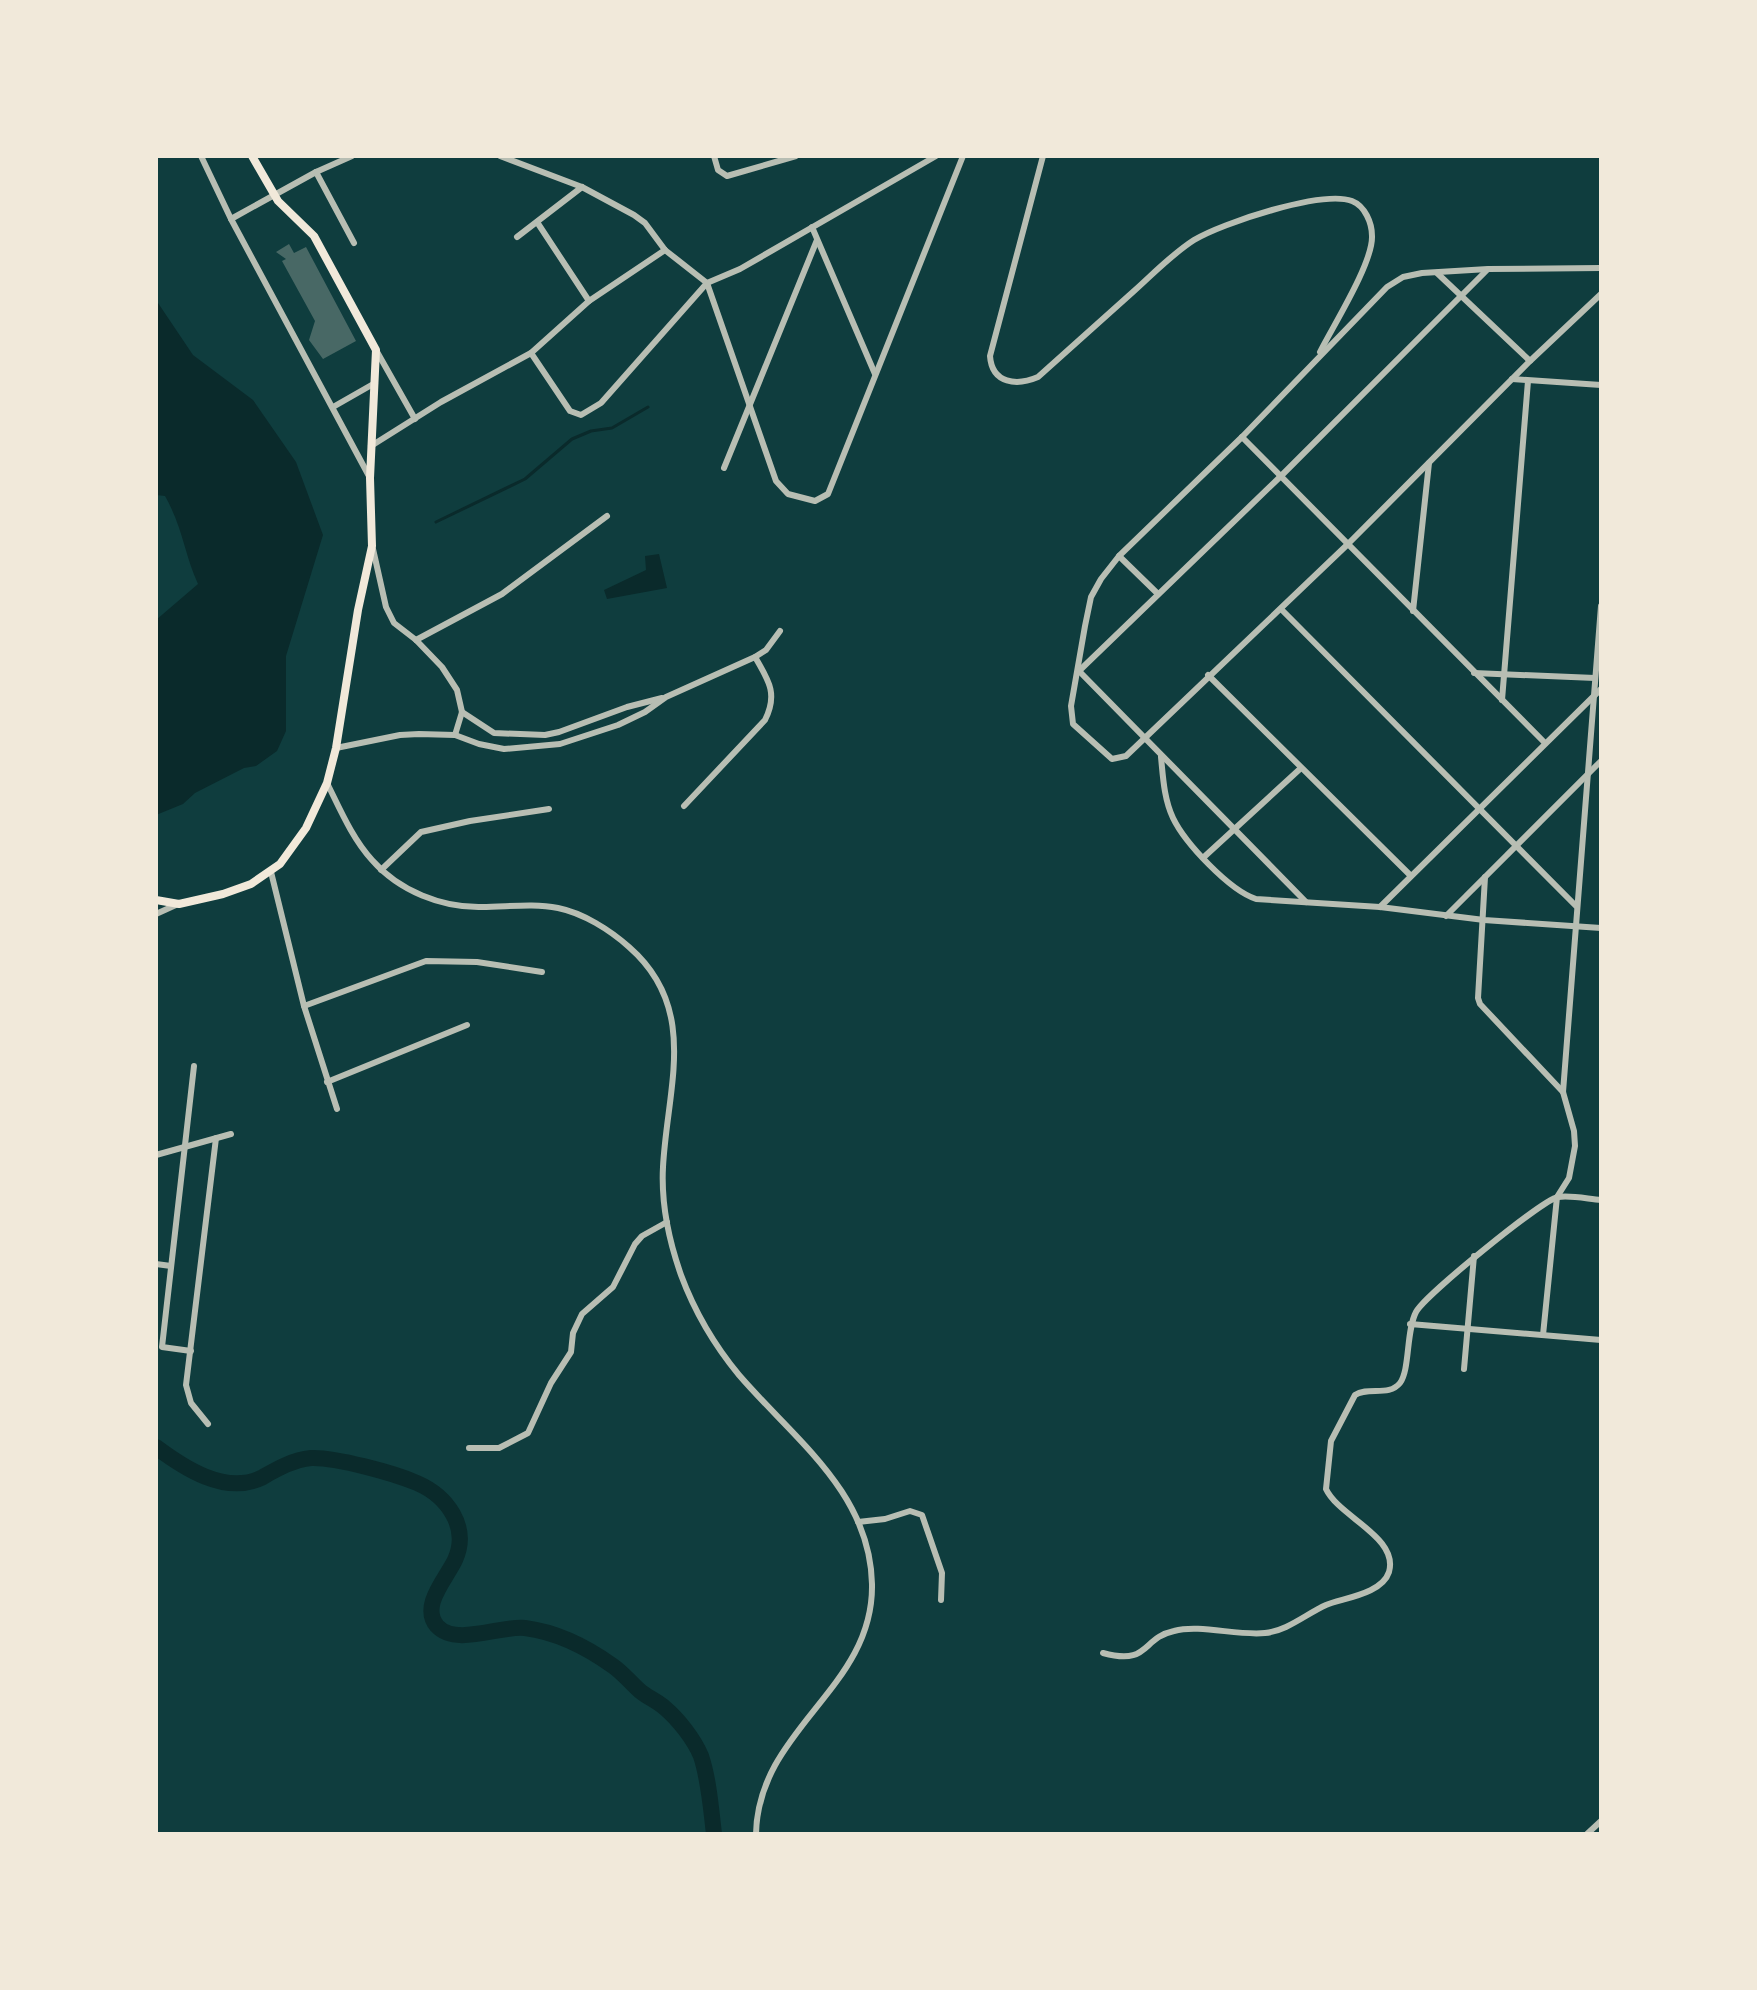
<svg xmlns="http://www.w3.org/2000/svg" width="1757" height="1990" font-family="'Alegreya Sans',sans-serif">
<style>
.water{fill:#0a2a2b}
.lines{fill:none;stroke-linecap:round;stroke-linejoin:round}
.stream{stroke:#0a2a2b;stroke-width:3}
.river{stroke:#0a2a2b;stroke-width:16}
.building{fill:#486865}
.minor{stroke:#b8beb3;stroke-width:6}
.secondary{stroke:#f1e9da;stroke-width:8}
</style>
<rect width="100%" height="100%" fill="#0f3d3e"/>
<g class="water">
<path d="M156,300L193,355L253,400L296,462L323,535L286,656V731L277,751L256,766L244,768L195,793L183,804L156,815V620L198,584C184,553 183,528 165,496L156,495Z"/>
<path d="M659,554L667,588L607,599L604,590L646,570L645,556Z"/>
</g>
<g class="lines">
<path class="stream" d="M436,522L525,479L572,439L591,431L612,428L648,407"/>
<path class="river" d="M156,1447C184,1468 225,1495 261,1478C277,1469 292,1460 311,1458C335,1457 394,1473 417,1483C447,1496 470,1527 455,1560C446,1579 420,1606 437,1626C456,1647 501,1625 525,1628C556,1632 588,1648 613,1666C623,1673 631,1683 640,1691C647,1697 657,1701 665,1708C678,1719 694,1739 701,1756C709,1780 711,1809 714,1834"/>
</g>
<path class="building" d="M289,244L294,253L306,247L356,341L323,359L309,340L315,321L282,261L286,259L276,252Z"/>
<g class="lines">
<g class="minor">
<path d="M201,156L231,219L370,478"/>
<path d="M500,156L582,187L634,215L645,223L665,250L707,283L776,481L788,494L815,501L828,494L963,156"/>
<path d="M714,156L718,170L727,176L796,156"/>
<path d="M1043,156L990,356C992,384 1017,386 1038,377C1070,348 1102,320 1134,291C1153,274 1172,254 1194,240C1222,223 1322,190 1352,201C1365,206 1372,223 1372,236C1373,263 1333,326 1320,352"/>
<path d="M316,172L354,243"/>
<path d="M231,219L316,172L352,156"/>
<path d="M537,222L589,301"/>
<path d="M812,227L875,374"/>
<path d="M517,237L582,187"/>
<path d="M1601,268L1488,269L1422,273L1403,277L1387,287L1242,437L1119,556L1101,579L1091,597L1085,626L1071,706L1073,724L1112,759L1126,756L1348,544L1530,361L1601,294"/>
<path d="M1437,273L1530,361"/>
<path d="M376,350L415,419"/>
<path d="M531,353L570,411L581,415L601,403L707,283L740,269L936,156"/>
<path d="M1512,379L1601,385"/>
<path d="M333,407L375,383"/>
<path d="M1242,437L1545,743"/>
<path d="M371,446L441,402L531,353L589,301L665,250"/>
<path d="M724,468L817,240"/>
<path d="M373,549L386,607L394,623L416,640L442,667L457,690L462,712L455,735"/>
<path d="M1119,556L1158,594"/>
<path d="M1281,609L1576,906"/>
<path d="M1413,611L1429,463"/>
<path d="M416,640L502,594L607,516"/>
<path d="M1079,671L1281,476L1487,270"/>
<path d="M1079,671L1306,902"/>
<path d="M1474,673L1595,678"/>
<path d="M1208,675L1410,875"/>
<path d="M1502,700L1528,381"/>
<path d="M462,712L494,733L545,735L559,732L627,707L662,698"/>
<path d="M336,748L400,735L419,734L455,735L479,744L504,749L560,744L618,725L645,712L666,697L755,657L766,650L780,631"/>
<path d="M1161,757C1163,777 1164,799 1173,818C1185,843 1229,890 1256,899L1380,907L1484,920L1601,928"/>
<path d="M327,783C340,809 352,838 372,860C399,891 442,908 482,907C507,907 533,903 558,908C583,913 610,930 629,947C700,1009 667,1088 663,1167C661,1203 669,1241 681,1275C694,1310 715,1346 739,1375C794,1439 870,1492 872,1584C874,1689 758,1728 756,1834"/>
<path d="M684,806L765,720C778,694 769,681 755,657"/>
<path d="M1204,857L1301,768"/>
<path d="M381,870L421,832L470,821L549,809"/>
<path d="M271,872L304,1006L337,1109"/>
<path d="M1485,877L1478,998L1480,1004L1563,1092"/>
<path d="M1380,907L1601,689"/>
<path d="M156,914L178,904"/>
<path d="M1446,916L1601,761"/>
<path d="M304,1006L426,961L477,962L542,972"/>
<path d="M327,1082L467,1025"/>
<path d="M156,1155L231,1134"/>
<path d="M156,1264L171,1266"/>
<path d="M1410,1324L1601,1340"/>
<path d="M1543,1335L1557,1197L1569,1178L1575,1146L1574,1131L1563,1092L1601,606"/>
<path d="M191,1351L162,1347L194,1066"/>
<path d="M1464,1369L1474,1256"/>
<path d="M208,1424L191,1403L186,1385L216,1138"/>
<path d="M469,1448H499L528,1433L551,1383L571,1352L573,1333L582,1314L613,1287L635,1244L642,1236L667,1222"/>
<path d="M858,1522L885,1519L910,1511L922,1515L942,1573L941,1600"/>
<path d="M1103,1653C1150,1666 1141,1638 1174,1631C1200,1624 1237,1636 1265,1633C1287,1631 1306,1614 1326,1605C1343,1598 1382,1594 1389,1572C1399,1537 1339,1517 1326,1489L1331,1441L1355,1395C1368,1386 1389,1397 1400,1383C1410,1370 1406,1331 1416,1312C1424,1296 1542,1200 1558,1197C1571,1195 1588,1199 1601,1200"/>
<path d="M1587,1834L1601,1821"/>
</g>
<path class="secondary" d="M156,900L179,904L223,894L251,884L280,864L306,828L327,783L336,748L358,610L372,546L370,478L376,350L314,236L278,201L252,156"/>
</g>
<rect width="1757" height="1990" fill="none" stroke="#f1e9da" stroke-width="316"/>
</svg>
